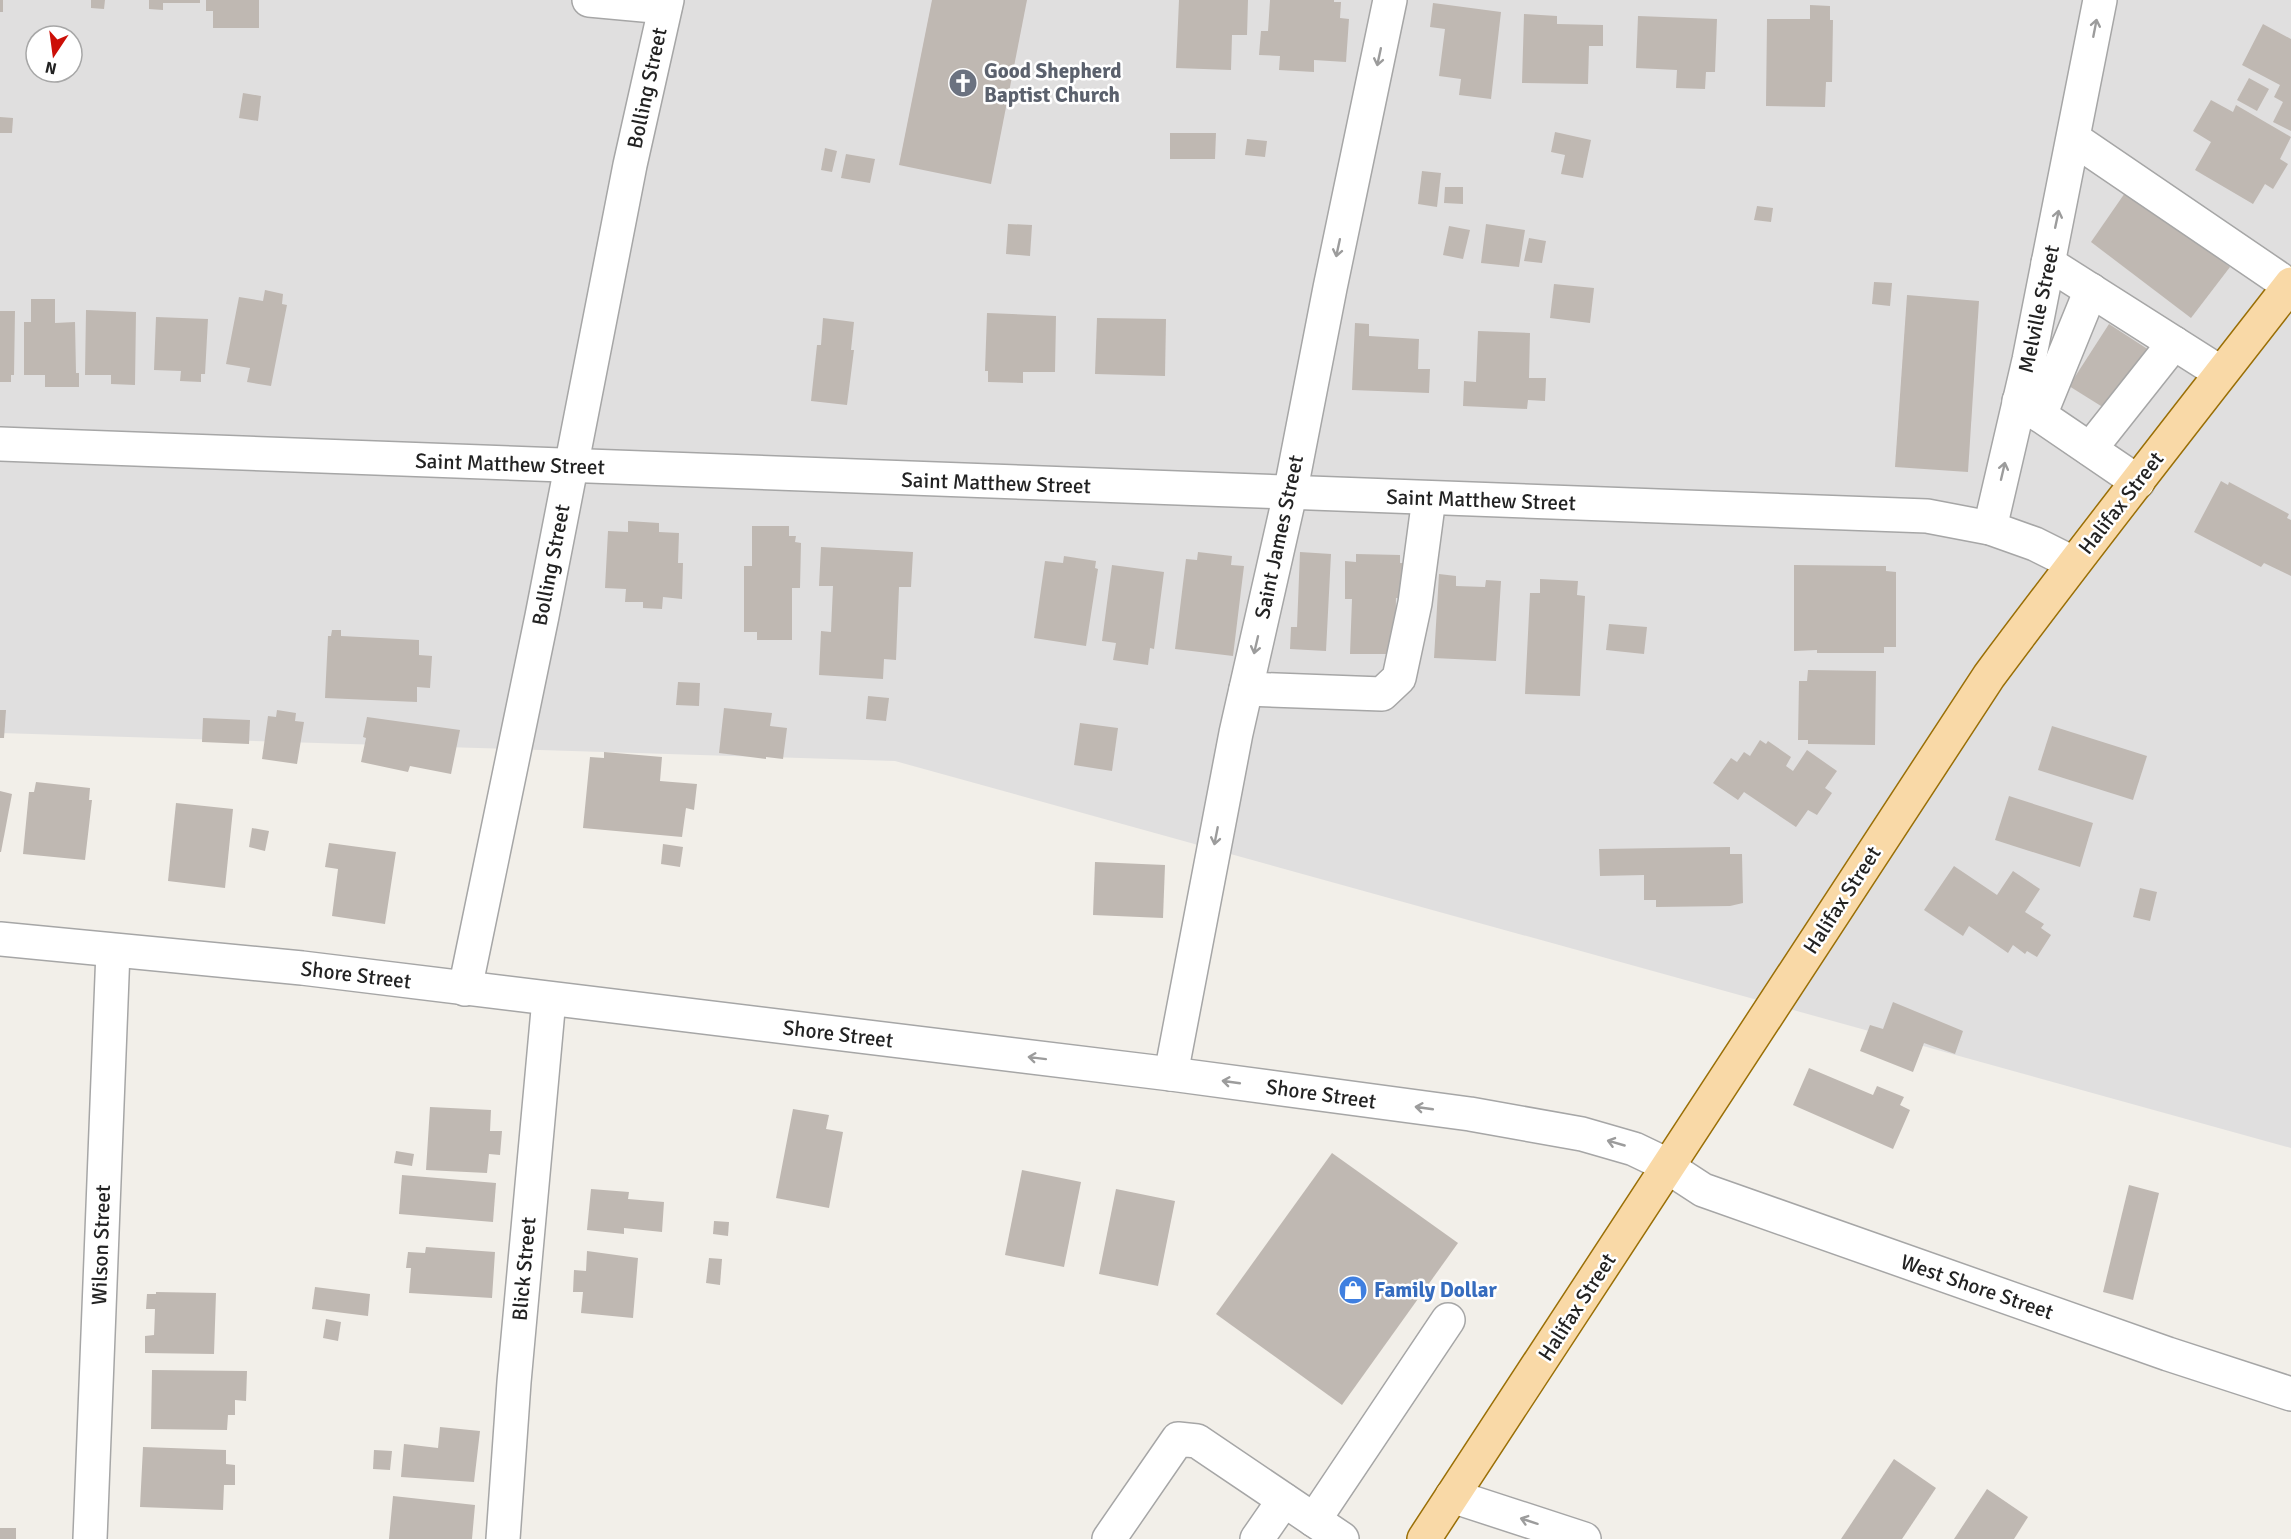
<svg xmlns="http://www.w3.org/2000/svg" width="2291" height="1539" font-family="Signika,sans-serif">
<style>
.residential{fill:#e0dfdf;fill-rule:evenodd}
.building{fill:#bfb8b2}
.lines{fill:none;stroke-linecap:round;stroke-linejoin:round}
.minor-casing{stroke:#a6a6a6;stroke-width:36}
.major-casing{stroke:#9a6f06;stroke-width:36}
.minor{stroke:#fff;stroke-width:33}
.major{stroke:#f9d9a7;stroke-width:33}
.oneway{stroke:#9c9c9c}
.labels{text-anchor:middle;stroke-width:5;stroke-linejoin:round;paint-order:stroke}
.worship-label{font-size:21px;font-weight:bold;fill:#5b616d;stroke:#fff;text-anchor:start}
.street-label{font-size:21px;fill:#222;stroke:#fff}
.shop-label{font-size:21px;font-weight:bold;fill:#366cbe;stroke:#fff;text-anchor:start}
</style>
<rect width="100%" height="100%" fill="#f2efe9"/>
<path class="residential" d="M0,0H2291V1148L895,761L0,733ZM36,36H72V72H36Z"/>
<g class="building">
<rect x="0" y="0" width="3" height="12"/>
<path d="M91,0H105L104,9L91,8Z"/>
<path d="M149,0H200V3H163V10L149,9Z"/>
<path d="M206,0H259V28H213V11H206Z"/>
<path d="M932,0H1027L991,184L899,165Z"/>
<path d="M1179,0H1248L1247,35H1232L1231,70L1176,68Z"/>
<path d="M1270,0H1334V2H1341L1340,18L1349,19L1346,62L1314,60V72L1279,70L1280,56L1259,55L1261,31H1268Z"/>
<path d="M1433,3L1501,12L1491,99L1459,95L1461,79L1439,76L1445,29L1430,27Z"/>
<path d="M1810,5L1830,6V20H1833L1832,82H1826L1825,107L1766,106L1767,19H1810Z"/>
<path d="M1524,14L1557,16V24L1603,25V46H1589L1588,84L1522,83Z"/>
<path d="M1638,16L1717,19L1715,72H1706L1705,89L1676,88L1677,70L1636,68Z"/>
<path d="M2263,24L2291,39V131L2273,122L2283,102L2274,97L2280,85L2242,65Z"/>
<path d="M2249,78L2269,89L2257,111L2237,100Z"/>
<path d="M243,93L261,96L258,121L239,118Z"/>
<path d="M2211,100L2233,112L2236,105L2291,137L2280,159L2288,164L2273,189L2265,184L2253,204L2195,170L2211,142L2193,131Z"/>
<path d="M0,117L13,118L12,133H0Z"/>
<path d="M1555,132L1591,140L1583,178L1561,174L1565,155L1551,152Z"/>
<path d="M1170,133H1216L1215,159H1170Z"/>
<path d="M1247,139L1267,141L1265,157L1245,155Z"/>
<path d="M825,148L837,151L832,172L821,170Z"/>
<path d="M846,154L875,159L870,183L841,178Z"/>
<path d="M1422,171L1441,173L1437,207L1418,204Z"/>
<path d="M1445,187H1463V204L1444,203Z"/>
<path d="M2127,190L2230,267L2191,318L2091,242Z"/>
<path d="M1757,206L1773,208L1771,222L1754,220Z"/>
<path d="M1008,224L1032,225L1030,256L1006,254Z"/>
<path d="M1486,224L1525,230L1519,267L1481,263Z"/>
<path d="M1449,226L1470,230L1463,259L1443,255Z"/>
<path d="M1529,238L1546,241L1542,263L1524,261Z"/>
<path d="M1874,282L1892,283L1890,306L1872,304Z"/>
<path d="M1554,284L1594,288L1590,323L1550,318Z"/>
<path d="M265,290L283,294L282,304L287,305L271,386L247,382L250,368L226,364L239,297L263,301Z"/>
<path d="M1907,295L1979,301L1968,472L1895,467Z"/>
<path d="M31,299H55V323L75,322L76,373H79V387H45V375H24V322H31Z"/>
<path d="M86,310L136,312L135,385L111,384V375H85Z"/>
<path d="M0,311H15L14,375H11V382H0Z"/>
<path d="M987,313L1056,316L1055,372H1023V383L988,382V371H985Z"/>
<path d="M156,317L208,319L205,374H201V382L180,381L181,371L154,370Z"/>
<path d="M823,318L854,322L851,350H854L847,405L811,401L817,345H821Z"/>
<path d="M1097,318L1166,319L1165,376L1095,374Z"/>
<path d="M1355,323L1369,324V336L1419,339L1418,369H1430L1429,393L1352,390Z"/>
<path d="M2109,324L2149,350L2109,411L2069,386Z"/>
<path d="M1478,331L1530,333L1529,378H1546L1545,401L1528,400L1527,409L1463,406L1464,381L1476,382Z"/>
<path d="M2221,481L2228,485L2229,482L2289,514L2287,518L2291,520V576L2264,563L2261,567L2194,532Z"/>
<path d="M628,521L659,523V532L679,533L678,563H683L682,599L663,597L662,609L643,608V602H625L626,589L605,588L608,531L628,532Z"/>
<path d="M752,526H789V536H796L795,542L801,543L800,588H792V640H757V632H744V566H752Z"/>
<path d="M821,547L913,552L911,587H899L896,660L884,659L883,679L819,675L821,631L831,632L833,586H819Z"/>
<path d="M1198,552L1232,556L1231,565L1244,566L1233,656L1175,649L1186,559L1197,560Z"/>
<path d="M1300,552L1331,554L1326,651L1290,649L1291,627H1297Z"/>
<path d="M1356,554L1400,555V563H1403V598H1396L1395,654H1350L1352,599H1345V561L1356,562Z"/>
<path d="M1064,556L1096,561L1095,568L1098,569L1086,646L1034,638L1045,561L1063,563Z"/>
<path d="M1112,565L1164,572L1154,649L1150,648L1148,665L1113,660L1116,643L1102,641Z"/>
<path d="M1794,565L1886,566V571L1896,572V647H1884V653H1817V650L1794,651Z"/>
<path d="M1439,574L1456,576V586L1485,587L1486,580L1501,581L1496,661L1434,658Z"/>
<path d="M1540,579L1578,581L1577,595L1585,596L1580,696L1525,694L1530,593H1540Z"/>
<path d="M1609,624L1647,627L1644,654L1606,650Z"/>
<path d="M332,630H341V636L419,640V655L432,656L430,688L417,687V702L325,698L328,636H331Z"/>
<path d="M1808,670L1876,671L1875,745L1808,744V740H1798L1799,681H1807Z"/>
<path d="M678,682L700,683L699,706L676,705Z"/>
<path d="M868,696L889,698L886,721L866,719Z"/>
<path d="M724,708L772,713L770,726L787,728L783,759L766,757V759L719,753Z"/>
<path d="M0,710H6L4,738H0Z"/>
<path d="M277,710L296,713L295,721L304,722L297,764L262,759L268,716L276,717Z"/>
<path d="M367,717L460,730L451,774L410,766L408,772L361,762L366,738L363,737Z"/>
<path d="M203,718L250,720L249,744L202,742Z"/>
<path d="M1080,723L1118,728L1112,771L1074,765Z"/>
<path d="M2052,726L2147,756L2133,800L2038,770Z"/>
<path d="M1760,740L1766,744L1768,741L1791,757L1786,766L1793,771L1807,750L1837,771L1825,788L1832,793L1817,815L1808,810L1796,827L1744,792L1738,800L1713,783L1731,758L1737,762L1744,752L1750,756Z"/>
<path d="M604,752L662,757L660,781L697,784L694,810L686,808L682,837L583,828L590,757L604,758Z"/>
<path d="M36,782L90,788L89,800H92L85,860L23,854L29,792H34Z"/>
<path d="M0,791L12,794L1,852H0Z"/>
<path d="M2009,796L2093,823L2080,867L1995,840Z"/>
<path d="M176,803L233,809L225,888L168,881Z"/>
<path d="M252,828L269,831L265,851L249,847Z"/>
<path d="M329,843L396,852L385,924L332,916L338,869L325,867Z"/>
<path d="M663,844L683,847L680,867L661,864Z"/>
<path d="M1730,847V854H1742L1743,903L1730,906L1656,907V900H1644V875L1600,876L1599,849Z"/>
<path d="M1095,862L1165,865L1163,918L1093,915Z"/>
<path d="M1954,866L1997,895L2013,871L2040,889L2025,912L2044,924L2041,928L2051,935L2037,957L2027,951L2025,954L2013,945L2008,953L1969,926L1963,936L1924,910Z"/>
<path d="M2140,888L2157,892L2150,921L2133,917Z"/>
<path d="M1893,1002L1963,1031L1955,1054L1924,1043L1913,1072L1860,1051L1870,1025L1883,1029Z"/>
<path d="M1809,1068L1873,1095L1877,1086L1904,1097L1900,1105L1910,1110L1893,1149L1793,1105Z"/>
<path d="M430,1107L491,1110L490,1131H502L500,1155L489,1154L487,1173L426,1170Z"/>
<path d="M793,1109L829,1115L826,1129L843,1132L829,1208L776,1198Z"/>
<path d="M396,1151L414,1154L412,1166L394,1163Z"/>
<path d="M1332,1153L1458,1243L1342,1405L1216,1314Z"/>
<path d="M1022,1170L1081,1182L1064,1267L1005,1255Z"/>
<path d="M402,1175L496,1183L493,1222L399,1214Z"/>
<path d="M2129,1185L2159,1193L2133,1300L2103,1292Z"/>
<path d="M591,1189L629,1192L628,1199L664,1202L662,1232L624,1228V1234L587,1230Z"/>
<path d="M1116,1189L1175,1201L1158,1286L1099,1274Z"/>
<path d="M714,1221L729,1222L728,1236L713,1234Z"/>
<path d="M426,1247L495,1252L492,1298L409,1293L411,1268H406L408,1252L425,1253Z"/>
<path d="M587,1251L638,1258L633,1318L581,1313L583,1292H573L574,1270L586,1271Z"/>
<path d="M709,1258L722,1259L720,1285L706,1283Z"/>
<path d="M315,1287L370,1294L368,1316L312,1309Z"/>
<path d="M156,1292L216,1293L214,1354L145,1353V1336L154,1335L155,1309H146L147,1294H156Z"/>
<path d="M326,1319L341,1322L338,1341L323,1338Z"/>
<path d="M152,1370L247,1371L246,1401L235,1400V1415H228L227,1430L151,1429Z"/>
<path d="M440,1427L480,1431L474,1482L401,1477L404,1444L438,1448Z"/>
<path d="M143,1447L226,1450V1464L235,1465V1485H224L223,1510L140,1507Z"/>
<path d="M374,1450L392,1451L390,1470L373,1469Z"/>
<path d="M1894,1459L1936,1488L1902,1539H1841Z"/>
<path d="M1987,1489L2028,1517L2014,1539H1954Z"/>
<path d="M393,1496L475,1505L472,1539H389Z"/>
<rect x="0" y="1528" width="16" height="11"/>
</g>
<g class="lines">
<g class="minor-casing">
<g id="minor">
<path d="M589,0L665,7"/>
<path d="M2074,139L2290,286"/>
<path d="M2048,263L2221,373"/>
<path d="M2019,401L2138,482"/>
<path d="M2040,415L2091,290"/>
<path d="M0,444L1927,516L1990,528L2035,544L2073,563"/>
<path d="M2090,449L2174,343"/>
<path d="M1990,528L2029,360L2100,0"/>
<path d="M1246,689L1382,694L1399,678L1415,603L1429,498"/>
<path d="M0,939L302,968L1171,1074L1470,1114L1582,1134L1634,1149L1657,1160L1703,1190L2168,1354L2291,1394"/>
<path d="M465,989L542,616L630,165L667,0"/>
<path d="M1171,1074L1236,733L1290,494L1330,288L1390,0"/>
<path d="M1452,1496L1584,1539"/>
<path d="M1314,1520L1448,1320"/>
<path d="M90,1539L113,951"/>
<path d="M503,1539L514,1382L549,999"/>
<path d="M1109,1539L1178,1439L1197,1441L1342,1539"/>
<path d="M1257,1539L1284,1500"/>
</g>
</g>
<g class="major-casing">
<path id="major" d="M1424,1539L1989,676C2087,544 2190,414 2291,284"/>
</g>
<use href="#minor" class="minor"/>
<use href="#major" class="major"/>
</g>
<defs><path id="oneway-shaft" d="M-6 0H5M1.5-3L5.5 0L1.5 3" fill="none" stroke-width="1.6" stroke-linecap="round" stroke-linejoin="round" transform="scale(1.5)"/></defs>
<g class="oneway">
<use href="#oneway-shaft" transform="translate(2095 28) rotate(-79)"/>
<use href="#oneway-shaft" transform="translate(1379 57) rotate(102)"/>
<use href="#oneway-shaft" transform="translate(2057 219) rotate(-78)"/>
<use href="#oneway-shaft" transform="translate(1338 248) rotate(102)"/>
<use href="#oneway-shaft" transform="translate(2003 471) rotate(-77)"/>
<use href="#oneway-shaft" transform="translate(1256 645) rotate(103)"/>
<use href="#oneway-shaft" transform="translate(1216 836) rotate(101)"/>
<use href="#oneway-shaft" transform="translate(1037 1058) rotate(-173)"/>
<use href="#oneway-shaft" transform="translate(1231 1082) rotate(-172)"/>
<use href="#oneway-shaft" transform="translate(1424 1108) rotate(-172)"/>
<use href="#oneway-shaft" transform="translate(1616 1143) rotate(-164)"/>
<use href="#oneway-shaft" transform="translate(1529 1521) rotate(-162)"/>
</g>
<defs>
<g id="church-disc" transform="scale(1.5)"><circle r="9.5" fill="#6b7280" stroke="#fff"/><path d="M-1.2-6h2.4v3.5h3.3v2.4h-3.3V6h-2.4V-.1h-3.3v-2.4h3.3Z" fill="#fff"/></g>
<g id="shop-disc" transform="scale(1.5)"><circle r="9.5" fill="#3f7fe0" stroke="#fff"/><path d="M-5-2.5h2.3a2.7 3.5 0 0 1 5.4 0H5L5.5 6h-11ZM-1.5-2.5h3a1.5 2.3 0 0 0-3 0Z" fill="#fff"/></g>
</defs>
<g fill-rule="evenodd">
<use href="#church-disc" x="963" y="83"/>
<use href="#shop-disc" x="1353" y="1290"/>
</g>
<g class="labels">
<g class="worship-label">
<text x="984" y="78">Good Shepherd<tspan x="984" dy="24">Baptist Church</tspan></text>
</g>
<g class="street-label">
<text transform="translate(647 88) rotate(-78)" y="7">Bolling Street</text>
<text transform="translate(2039 309) rotate(-78)" y="7">Melville Street</text>
<text transform="translate(510 464) rotate(2)" y="7">Saint Matthew Street</text>
<text transform="translate(996 483) rotate(2)" y="7">Saint Matthew Street</text>
<text transform="translate(1481 500) rotate(2)" y="7">Saint Matthew Street</text>
<text transform="translate(2121 503) rotate(-52)" y="7">Halifax Street</text>
<text transform="translate(1279 537) rotate(-78)" y="7">Saint James Street</text>
<text transform="translate(551 565) rotate(-79)" y="7">Bolling Street</text>
<text transform="translate(1842 900) rotate(-57)" y="7">Halifax Street</text>
<text transform="translate(356 975) rotate(7)" y="7">Shore Street</text>
<text transform="translate(838 1034) rotate(7)" y="7">Shore Street</text>
<text transform="translate(1321 1094) rotate(8)" y="7">Shore Street</text>
<text transform="translate(101 1245) rotate(-88)" y="7">Wilson Street</text>
<text transform="translate(524 1269) rotate(-85)" y="7">Blick Street</text>
<text transform="translate(1977 1287) rotate(19)" y="7">West Shore Street</text>
<text transform="translate(1577 1307) rotate(-57)" y="7">Halifax Street</text>
</g>
<g class="shop-label">
<text x="1374" y="1297">Family Dollar</text>
</g>
</g>
<g transform="translate(54 54) rotate(193)"><circle r="28" fill="#ffffff" stroke="#a7a7a7" stroke-width="1.5"/>
<path d="M0-4.5L10 22L0 15L-10 22Z" fill="#cc0f07"/>
<text y="-9" font-size="16" font-weight="bold" text-anchor="middle" fill="#222222">N</text>
</g>
</svg>
